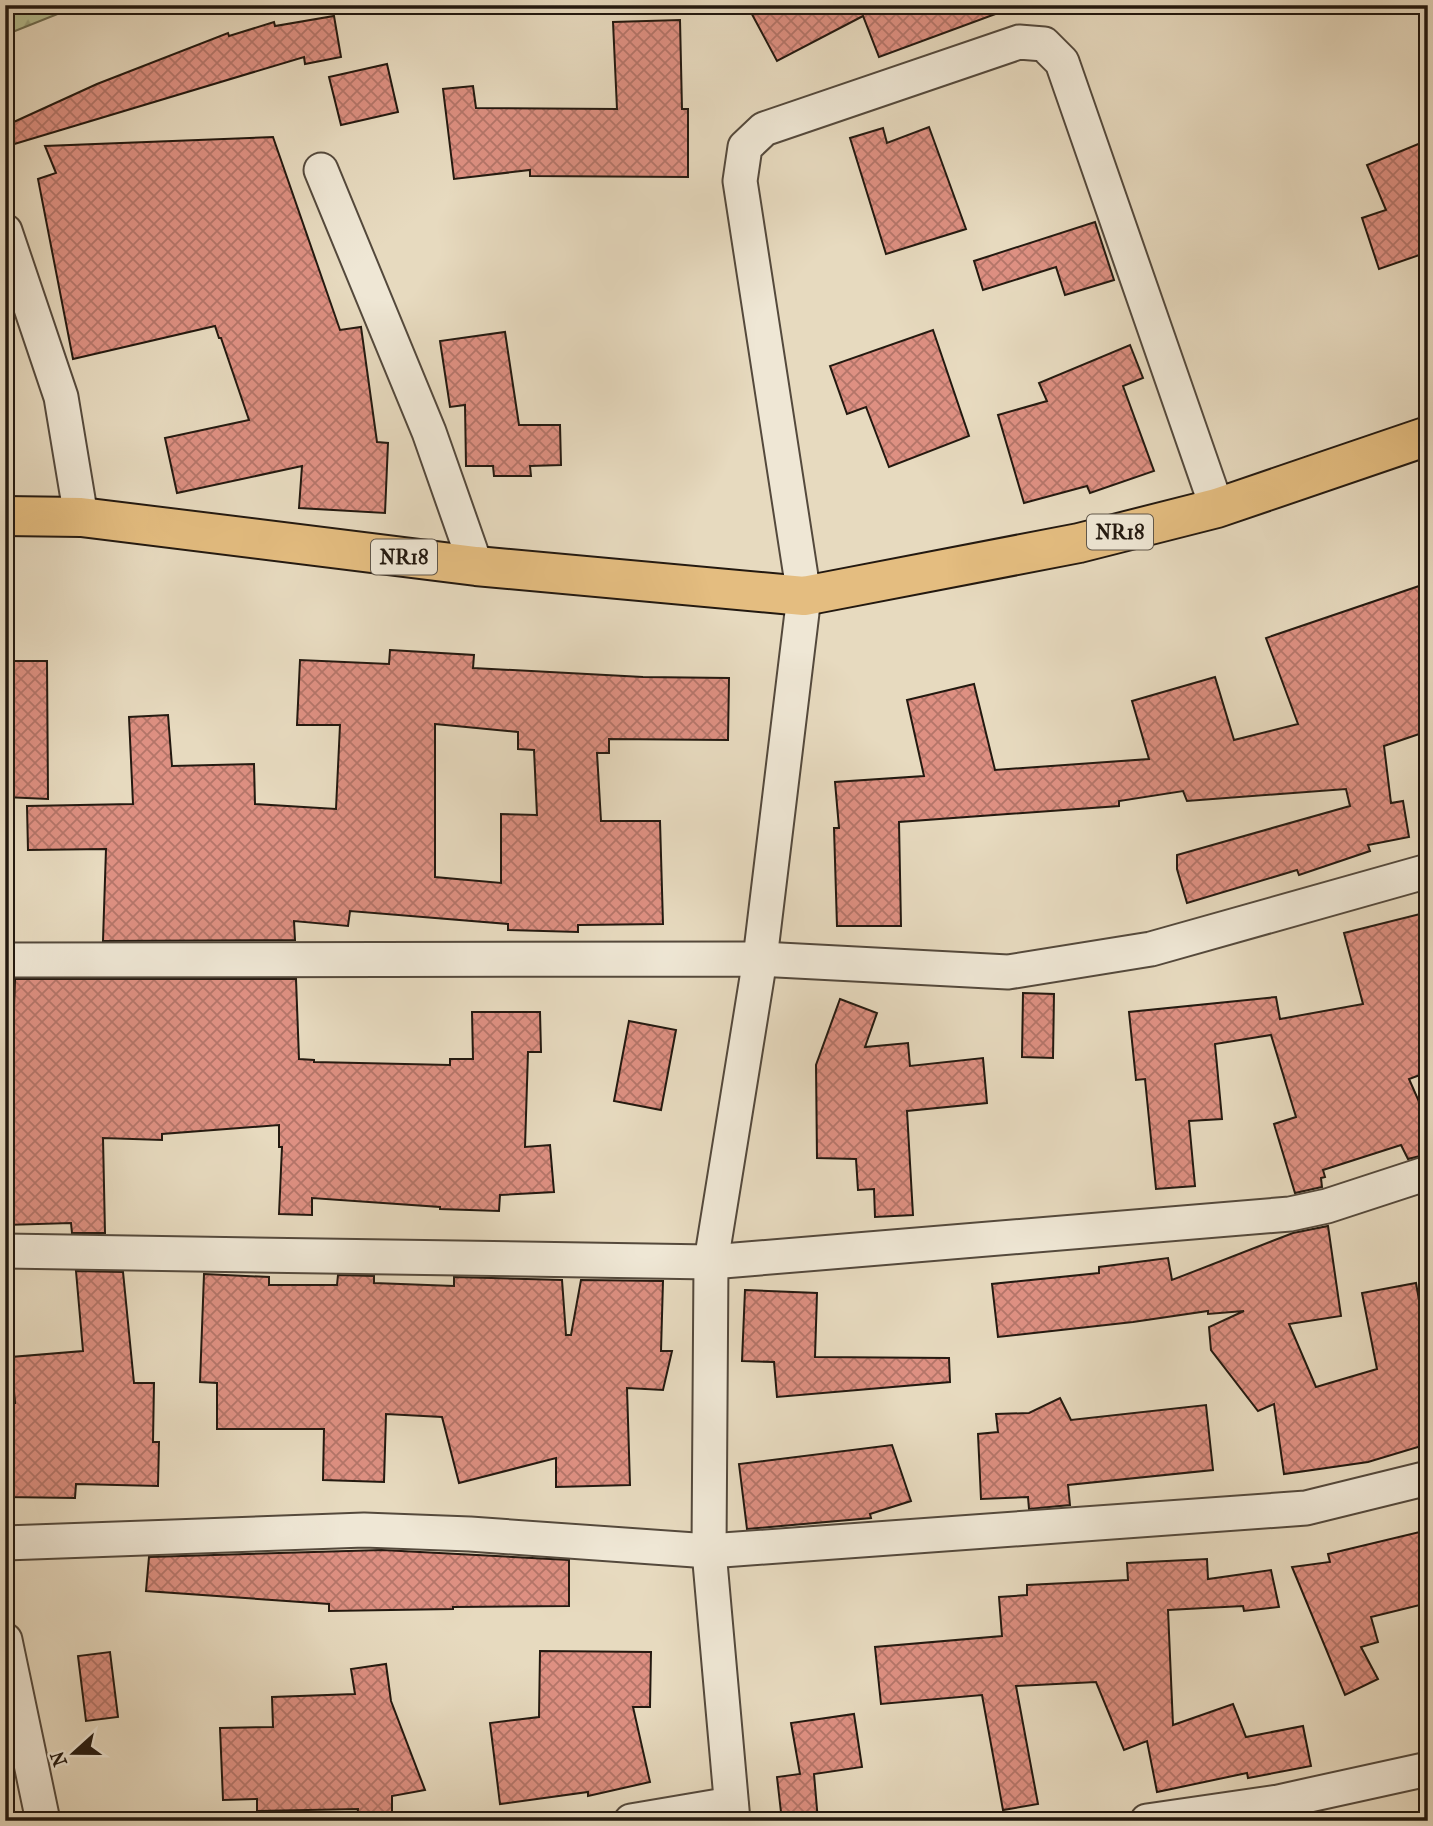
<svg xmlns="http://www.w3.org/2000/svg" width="1433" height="1826" font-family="'IM FELL French Canon',serif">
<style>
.forest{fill:url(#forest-firs);stroke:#6c6c51;stroke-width:2}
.building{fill:url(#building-cross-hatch);stroke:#231910;stroke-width:2;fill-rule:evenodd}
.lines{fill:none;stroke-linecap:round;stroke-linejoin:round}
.street-casing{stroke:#54493c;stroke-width:37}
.primary-casing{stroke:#231910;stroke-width:42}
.street{stroke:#efe7d5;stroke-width:33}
.primary{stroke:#e4bd80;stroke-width:38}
.labels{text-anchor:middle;stroke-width:7;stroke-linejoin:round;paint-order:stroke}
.shield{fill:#efe7d5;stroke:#60574b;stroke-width:2}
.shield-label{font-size:21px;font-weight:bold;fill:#231910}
</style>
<defs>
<pattern id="forest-firs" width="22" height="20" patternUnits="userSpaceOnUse" patternTransform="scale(1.75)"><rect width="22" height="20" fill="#b6c092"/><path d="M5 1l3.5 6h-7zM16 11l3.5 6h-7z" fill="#9ca47d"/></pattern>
<pattern id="building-cross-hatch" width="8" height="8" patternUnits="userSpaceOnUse" patternTransform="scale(1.75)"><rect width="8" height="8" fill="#de9082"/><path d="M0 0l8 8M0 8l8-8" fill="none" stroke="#b47569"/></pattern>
</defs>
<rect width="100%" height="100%" fill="#e7dabf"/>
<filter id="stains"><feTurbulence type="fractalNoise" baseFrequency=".00286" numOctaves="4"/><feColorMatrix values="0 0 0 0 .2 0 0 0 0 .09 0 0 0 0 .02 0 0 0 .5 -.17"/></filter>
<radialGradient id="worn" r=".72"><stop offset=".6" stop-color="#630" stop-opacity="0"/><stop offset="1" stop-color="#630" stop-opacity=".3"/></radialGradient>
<path class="forest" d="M5,5H80L5,35Z"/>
<g class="building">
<path d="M747,5H1009V9L879,57L863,16L777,61Z"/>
<path d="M334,16L341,57L305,64L304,57L11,145L5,130V126L97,84L228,33L229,36L274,22L275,26Z"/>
<path d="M680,20L682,109H688V177L530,176V170L454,179L443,89L473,86L476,108L617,109L613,22Z"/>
<path d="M387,64L398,112L341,125L329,77Z"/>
<path d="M929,127L966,229L886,254L850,138L883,128L887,143Z"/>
<path d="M273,137L340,330L361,327L377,442L388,443L385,513L299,508L302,466L177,493L165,438L249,420L221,338H219L215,326L73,359L38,179L56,173L45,146Z"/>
<path d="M1428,140V252L1379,269L1362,218L1386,210L1367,165Z"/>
<path d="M1095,222L1114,280L1065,295L1056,267L983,290L974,261Z"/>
<path d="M933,330L969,436L889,467L866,407L847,414L830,366Z"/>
<path d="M505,332L519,425H560L561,465L530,466L531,476H494L493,466H466L465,405L450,407L440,341Z"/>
<path d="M1130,345L1143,378L1123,386L1154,471L1090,493L1087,486L1024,503L998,415L1047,401L1039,383Z"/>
<path d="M1428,583V731L1384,746L1391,803L1403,801L1409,837L1368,845L1370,851L1299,875L1297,870L1187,903L1177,869V855L1350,806L1346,789L1187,801L1183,791L1119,801V806L899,822L901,926H837L834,828H839L835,782L924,776L907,700L974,684L995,770L1149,759L1132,701L1215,677L1234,740L1298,724L1266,638Z"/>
<path d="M390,650L474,655L473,668L643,677L729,678L728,740L609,739V753H597L601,821H660L663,924L578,925V932L508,930V924L350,911L348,926L294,921L295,940L103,941L106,849L28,850L27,806L133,804L129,717L168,715L172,766L254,764L255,804L336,809L340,725H297L300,660L389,664ZM435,724L518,732V749L534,750L537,815L501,814V883L435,877Z"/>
<path d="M5,661H47L48,799L5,797Z"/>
<path d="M1428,912V1072L1409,1079L1428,1122V1154L1408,1159L1401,1145L1323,1170L1325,1177L1321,1178L1322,1187L1295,1193L1274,1124L1296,1117L1271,1035L1215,1044L1222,1119L1189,1121L1195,1186L1156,1189L1145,1079L1136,1080L1129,1012L1276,997L1280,1019L1363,1004L1344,933Z"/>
<path d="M15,979H296L299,1059L314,1060V1062L450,1065V1059H473L472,1012H540L541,1052H528L525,1147L550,1145L554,1192L500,1195L499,1211L440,1209V1207L312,1198V1215L279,1214L282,1147H279V1125L162,1134V1140L103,1138L105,1233H72L71,1223L5,1225V1062H12Z"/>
<path d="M1023,993L1054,994L1053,1058L1022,1057Z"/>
<path d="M840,999L877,1013L865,1047L908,1043L910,1066L983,1058L987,1103L907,1111L913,1215L875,1217L874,1189L858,1190L856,1159L817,1158L816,1065Z"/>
<path d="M629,1021L676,1030L661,1110L614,1101Z"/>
<path d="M1328,1226L1341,1316L1289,1324L1316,1387L1377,1369L1362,1293L1416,1283L1428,1351V1444L1368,1462L1284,1474L1274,1404L1258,1411L1211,1350L1209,1327L1244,1311L1208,1314V1311L1133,1322L998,1337L992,1284L1099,1273V1267L1168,1258L1172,1280L1293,1233Z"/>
<path d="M76,1271L123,1272L134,1383H154L153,1442H159L158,1486L76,1484L75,1498L5,1497V1403H15L11,1357L83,1351Z"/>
<path d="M204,1274L269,1277V1285H337L338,1275L374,1276V1283L454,1286V1277L562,1280L566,1335H571L581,1280L663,1281L661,1351H672L663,1390L627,1388L630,1485L556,1487V1458L459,1483L442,1417L386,1414L384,1482L323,1480L324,1429H217V1383L200,1382Z"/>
<path d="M745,1290L817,1293L815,1357L949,1358L950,1382L777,1397L774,1362L742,1361Z"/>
<path d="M1060,1398L1071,1420L1206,1405L1213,1470L1068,1485L1070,1505L1029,1509L1028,1497L981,1499L978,1434L998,1432L996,1414L1029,1413Z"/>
<path d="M892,1445L911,1501L870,1514L871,1518L747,1529L739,1464Z"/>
<path d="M1428,1530V1603L1371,1617L1378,1642L1361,1647L1378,1679L1345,1695L1292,1567L1330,1562L1328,1554Z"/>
<path d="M382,1550L569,1560V1606L453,1607V1609L329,1611V1604L146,1591L149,1557Z"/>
<path d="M1207,1559L1208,1579L1271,1570L1279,1607L1244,1611L1243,1606L1168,1610L1173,1725L1233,1704L1246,1737L1303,1726L1311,1766L1248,1778L1247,1773L1157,1792L1147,1741L1124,1750L1096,1682L1016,1686L1038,1804L1003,1810L982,1695L881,1704L875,1647L1002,1636L999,1597L1027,1595V1585L1128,1580L1127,1563Z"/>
<path d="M540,1651L651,1652L650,1707H633L650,1782L588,1796V1792L500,1804L490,1723L539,1717Z"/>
<path d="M110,1652L118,1717L86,1721L78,1656Z"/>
<path d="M386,1664L391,1701L425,1790L392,1796V1821H357L358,1809L257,1811V1799L223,1800L220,1728L273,1727L272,1697L355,1694L351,1669Z"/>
<path d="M854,1714L862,1767L814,1774L818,1821H782L777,1777L800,1774L791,1723Z"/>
</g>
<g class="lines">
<g class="street-casing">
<g id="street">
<path d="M321,170L429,432L476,566"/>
<path d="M5,231L61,397L81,517"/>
<path d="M5,960L760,959L1008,972L1151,949L1428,871"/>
<path d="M5,1251L711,1262L1290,1214L1327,1206L1428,1173"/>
<path d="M5,1543L364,1530L470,1534L709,1551L1306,1508L1428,1478"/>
<path d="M5,1640L43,1821"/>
<path d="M631,1821L731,1804"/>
<path d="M733,1821L709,1551L711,1262L760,959L804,596L740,181L745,147L764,129L1019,42L1044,44L1062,62L1217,508"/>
<path d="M1147,1821L1278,1802L1428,1769"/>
</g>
</g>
<g class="primary-casing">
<path id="primary" d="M5,516L81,517L476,566L804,596L1079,543L1217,508L1428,436"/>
</g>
<use href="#street" class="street"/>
<use href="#primary" class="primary"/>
</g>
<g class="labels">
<g class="shield">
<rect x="1087" y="514.5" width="66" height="35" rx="5"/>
<rect x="371" y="539.5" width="66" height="35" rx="5"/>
</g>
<g class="shield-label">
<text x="1120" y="539">NR18</text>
<text x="404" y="564">NR18</text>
</g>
</g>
<rect width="1433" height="1826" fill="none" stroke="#e7dabf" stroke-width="28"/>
<rect x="7" y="7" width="1419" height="1812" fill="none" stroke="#231910" stroke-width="3.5"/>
<rect x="14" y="14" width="1405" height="1798" fill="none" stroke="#231910" stroke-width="2"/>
<g transform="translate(74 1753) rotate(249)" stroke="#efe7d5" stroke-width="5" paint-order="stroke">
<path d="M0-5L12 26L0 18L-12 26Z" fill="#231910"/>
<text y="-10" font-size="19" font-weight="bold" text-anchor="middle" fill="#231910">N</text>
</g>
<rect width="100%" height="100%" filter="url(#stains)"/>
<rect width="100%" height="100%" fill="url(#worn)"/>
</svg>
